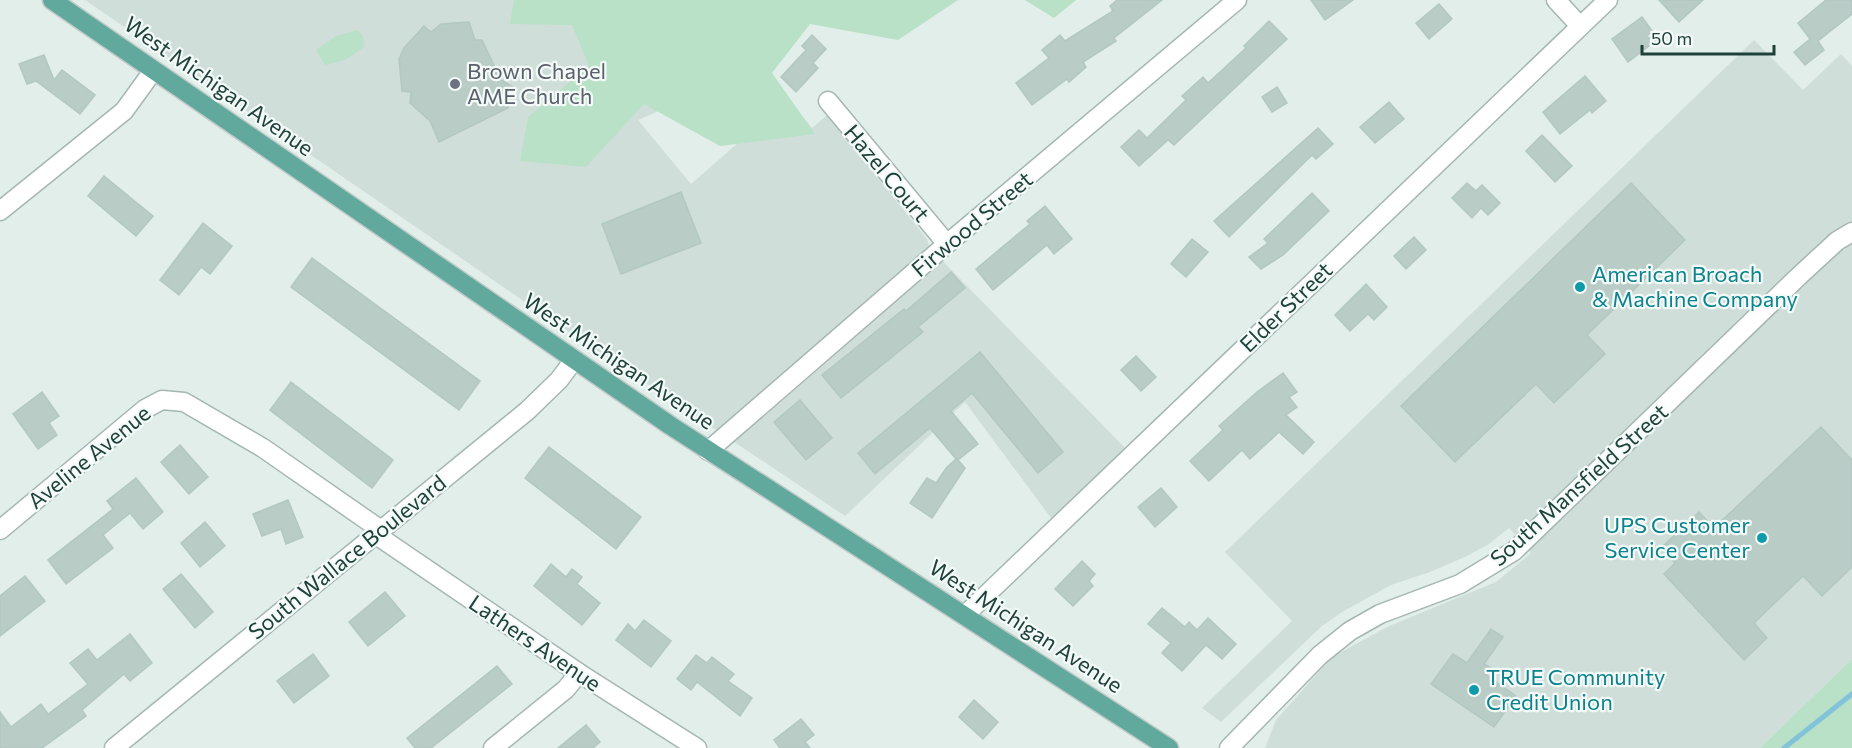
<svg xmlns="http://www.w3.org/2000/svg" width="1852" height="748" font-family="Commissioner,sans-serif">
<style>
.built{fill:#d0ded9}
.green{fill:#b8e1c7}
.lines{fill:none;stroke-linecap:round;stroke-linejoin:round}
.stream{stroke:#83c3d9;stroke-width:5}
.building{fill:#b9ccc6;stroke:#b3c8c2;stroke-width:1.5}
.minor-casing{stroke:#a4b7b2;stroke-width:21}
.major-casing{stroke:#c0cac8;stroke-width:21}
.minor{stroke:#fff;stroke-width:18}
.major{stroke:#61a99d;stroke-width:18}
.worship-dot{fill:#6b7280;stroke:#f3faf7;stroke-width:2}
.culture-dot{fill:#0f9aa8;stroke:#f3faf7;stroke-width:2}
.labels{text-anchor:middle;stroke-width:4.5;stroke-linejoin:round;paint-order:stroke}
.worship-label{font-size:22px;fill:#5b616d;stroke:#f3faf7;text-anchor:start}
.street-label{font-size:22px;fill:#1f413b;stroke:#f3faf7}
.culture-label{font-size:22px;fill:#0d838f;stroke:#f3faf7;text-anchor:start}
</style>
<rect width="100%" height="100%" fill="#e2eeea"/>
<g class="built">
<path d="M85,0H676L710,89L638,120L691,184L788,99L812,128L827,115L927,239L930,248L1128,451L1054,522L965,402L845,516L544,315Z"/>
<path d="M1754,40L1803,90L1841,54L1852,66V659L1760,748H1265L1276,720L1332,657L1389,626L1496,582L1531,553L1509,528L1489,544L1467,556L1430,572L1391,585L1342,612L1322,626L1221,722L1202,708L1292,621L1225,552Z"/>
</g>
<g class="green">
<path d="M514,0H958L898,40L810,24L772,73L815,134L720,146L644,104L586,167L520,161L528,117L589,66L572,25L510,24Z"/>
<path d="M1025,0H1076L1054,18Z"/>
<path d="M358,30L363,37L364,47L345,60L325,65L316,50L336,36Z"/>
<path d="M1852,659V748H1760Z"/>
</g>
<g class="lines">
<path class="stream" d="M1784,748L1852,694"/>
</g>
<g class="building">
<path d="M1117,0H1162L1114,38L1116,41L1083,62L1086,67L1069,82L1067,79L1032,105L1016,83L1049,58L1042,50L1060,35L1065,41L1113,11L1110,6Z"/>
<path d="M1311,0H1353L1325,20Z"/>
<path d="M1659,0H1703L1679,22Z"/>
<path d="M1826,0H1852V14L1818,41L1824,50L1805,65L1794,52L1810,39L1798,23Z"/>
<path d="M1439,4L1452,19L1429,39L1416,23Z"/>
<path d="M1642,17L1658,39L1628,62L1612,39Z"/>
<path d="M1269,21L1287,39L1174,145L1168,140L1139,166L1121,147L1139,130L1147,138L1186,100L1182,96L1203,77L1208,83L1246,48L1244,46Z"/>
<path d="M469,22L475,40H482L501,80L515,88L508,108L439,142L430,121L410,103L411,92L402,91L399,59L404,48L424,26L431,32L441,24Z"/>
<path d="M812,35L826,49L813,63L818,68L796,92L781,77L806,50L802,46Z"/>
<path d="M44,55L54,80L62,70L95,95L80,114L36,81L27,84L19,64Z"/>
<path d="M1585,76L1606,101L1592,113L1590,110L1560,134L1543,112Z"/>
<path d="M1277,87L1287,103L1272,112L1262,97Z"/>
<path d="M1389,102L1404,119L1375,143L1360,127Z"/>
<path d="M1318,128L1333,144L1316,159L1312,155L1229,237L1214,221Z"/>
<path d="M1542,135L1572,166L1555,182L1526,151Z"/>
<path d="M104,176L153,216L136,236L88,196Z"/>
<path d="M1467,183L1476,191L1482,185L1500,203L1488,215L1481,208L1472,218L1452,198Z"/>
<path d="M1631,183L1685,240L1587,335L1605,354L1554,403L1536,384L1455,462L1401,406Z"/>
<path d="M681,192L701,243L621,274L602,224Z"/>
<path d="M1312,193L1329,211L1283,255L1261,269L1249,257L1268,243L1264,239Z"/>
<path d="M1045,206L1072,239L1054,254L1047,245L993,290L976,269L1030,224L1027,221Z"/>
<path d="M203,223L232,246L210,274L201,267L179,295L160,280Z"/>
<path d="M1414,237L1426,250L1406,269L1394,256Z"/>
<path d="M1192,239L1208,252L1186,277L1171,264Z"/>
<path d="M312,258L480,381L459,410L291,287Z"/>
<path d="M951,272L965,288L918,327L923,332L841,398L822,375L904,309L906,311Z"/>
<path d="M1366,284L1387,307L1374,320L1368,314L1350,331L1335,315Z"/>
<path d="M980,352L1063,452L1038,473L972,393L951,411L978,444L958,460L965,468L932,518L910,503L927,478L936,483L947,467L956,459L930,428L875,474L858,453Z"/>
<path d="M1136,356L1156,377L1141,391L1121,370Z"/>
<path d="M1283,373L1297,392L1289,397L1297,407L1286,415L1314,442L1303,454L1279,432L1250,459L1242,450L1209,481L1190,461L1223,430L1219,426L1257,392Z"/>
<path d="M291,382L393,460L372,488L270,410Z"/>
<path d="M42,392L59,416L49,423L57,435L38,449L13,414Z"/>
<path d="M800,400L832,438L806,460L774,422Z"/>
<path d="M1821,427L1852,460V567L1822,596L1803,576L1754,623L1767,638L1744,660L1664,574L1675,563L1661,548L1699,512L1714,528Z"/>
<path d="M180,445L208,477L189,494L161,462Z"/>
<path d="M549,447L641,517L616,549L525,478Z"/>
<path d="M136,478L163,512L143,529L130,513L103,535L113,548L66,584L48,560L113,509L107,501Z"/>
<path d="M1161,488L1177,507L1155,527L1138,507Z"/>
<path d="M288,500L303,537L286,544L281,529L262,536L253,514Z"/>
<path d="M205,522L225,546L200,567L181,543Z"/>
<path d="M1082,561L1095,574L1089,581L1093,586L1073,606L1055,589Z"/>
<path d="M551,564L566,577L572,569L582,577L577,584L600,603L582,625L534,586Z"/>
<path d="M181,574L213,612L195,628L163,589Z"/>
<path d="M25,576L45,601L0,636V596Z"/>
<path d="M385,592L405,616L368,646L349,622Z"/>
<path d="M1162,608L1185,627L1189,622L1197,630L1208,618L1236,644L1222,659L1206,645L1182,671L1162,653L1171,643L1148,624Z"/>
<path d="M644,620L671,641L651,667L616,640L628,624L635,631Z"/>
<path d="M1491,629L1503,637L1484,664L1491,668L1486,675L1516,696L1494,727L1431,684L1453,654L1467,663Z"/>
<path d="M130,634L152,663L130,681L124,674L82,710L86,716L42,748H0V712L11,727L41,704L48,714L88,684L70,663L88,649L97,660Z"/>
<path d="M313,654L329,676L294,703L277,681Z"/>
<path d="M696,655L707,663L712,657L734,674L728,681L752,698L740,716L697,682L691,690L677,679Z"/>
<path d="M497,666L512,684L431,748H415L407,738Z"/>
<path d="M974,700L998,722L983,739L959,717Z"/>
<path d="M801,719L814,735L805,742L810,748H780L774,740Z"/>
<path d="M586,725L600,742L593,748H558Z"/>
</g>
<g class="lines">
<g class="minor-casing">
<g id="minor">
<path d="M1556,0L1580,26"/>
<path d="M828,101L947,244"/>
<path d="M0,211L124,111L153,71"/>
<path d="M708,451L947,244L1237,0"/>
<path d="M0,530L145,409L162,400L184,402L263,448L381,530"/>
<path d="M375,534L579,673L697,748"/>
<path d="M965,615L1608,0"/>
<path d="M114,748L527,411L559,380L574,360"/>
<path d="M493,748L566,689L579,673"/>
<path d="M1229,748L1320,655L1350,631L1380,614L1460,584L1514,551L1799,276L1837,241L1852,232"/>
</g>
</g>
<g class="major-casing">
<path id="major" d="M52,0L671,426L1169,748"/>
</g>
<use href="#minor" class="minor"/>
<use href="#major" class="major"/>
</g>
<circle class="worship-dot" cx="455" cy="84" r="6"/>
<g class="culture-dot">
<circle cx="1580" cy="287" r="6"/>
<circle cx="1762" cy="538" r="6"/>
<circle cx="1474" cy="690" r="6"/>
</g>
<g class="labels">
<g class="worship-label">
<text x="467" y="79">Brown Chapel<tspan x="467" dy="25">AME Church</tspan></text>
</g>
<g class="street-label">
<text transform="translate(219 86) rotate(35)" y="8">West Michigan Avenue</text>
<text transform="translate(887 173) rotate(50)" y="8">Hazel Court</text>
<text transform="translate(972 224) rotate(-40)" y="8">Firwood Street</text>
<text transform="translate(1286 307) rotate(-44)" y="8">Elder Street</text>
<text transform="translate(619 361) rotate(34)" y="8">West Michigan Avenue</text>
<text transform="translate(89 457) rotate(-39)" y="8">Aveline Avenue</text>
<text transform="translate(1579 485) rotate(-42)" y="8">South Mansfield Street</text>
<text transform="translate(347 557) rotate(-39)" y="8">South Wallace Boulevard</text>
<text transform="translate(1026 626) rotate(33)" y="8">West Michigan Avenue</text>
<text transform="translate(535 643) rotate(34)" y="8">Lathers Avenue</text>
</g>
<g class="culture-label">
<text x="1592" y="282">American Broach<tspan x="1592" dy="25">&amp; Machine Company</tspan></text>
<text x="1750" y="533" text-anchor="end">UPS Customer<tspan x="1750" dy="25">Service Center</tspan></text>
<text x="1486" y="685">TRUE Community<tspan x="1486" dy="25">Credit Union</tspan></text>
</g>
</g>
<path d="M1642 45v9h132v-9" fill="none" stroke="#1f413b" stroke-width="3"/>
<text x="1651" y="45" font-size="18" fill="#1f413b" stroke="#f3faf7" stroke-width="4.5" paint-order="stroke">50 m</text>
</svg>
